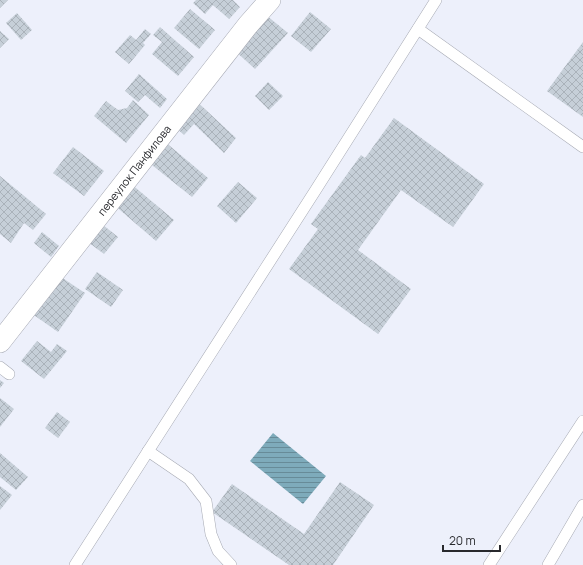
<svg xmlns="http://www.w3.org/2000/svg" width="583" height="565" font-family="Manrope,sans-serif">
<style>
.water{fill:url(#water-rules)}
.building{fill:url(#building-cross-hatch)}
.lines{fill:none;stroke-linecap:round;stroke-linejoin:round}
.lane-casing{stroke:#a7aab4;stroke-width:12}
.street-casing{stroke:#a7aab4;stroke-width:22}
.lane{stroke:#fff;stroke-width:11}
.street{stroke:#fff;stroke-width:21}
.labels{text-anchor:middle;stroke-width:4;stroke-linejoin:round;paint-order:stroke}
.street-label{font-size:11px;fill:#28292d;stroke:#edf0fb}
</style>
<defs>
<pattern id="water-rules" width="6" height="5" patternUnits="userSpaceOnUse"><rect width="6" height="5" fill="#7eabbb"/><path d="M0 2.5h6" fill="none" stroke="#678b98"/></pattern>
<pattern id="building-cross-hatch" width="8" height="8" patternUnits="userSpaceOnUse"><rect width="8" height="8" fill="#c6cfd8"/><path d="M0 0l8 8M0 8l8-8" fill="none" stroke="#aab2ba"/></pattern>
</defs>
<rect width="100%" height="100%" fill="#edf0fb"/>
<path class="water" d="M273,433L326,476L303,504L250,461Z"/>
<g class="building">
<path d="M0,0H8L0,8Z"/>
<path d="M196,0H233L240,7L229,19L213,5L205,14L193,3Z"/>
<path d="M190,9L215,30L199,49L174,28Z"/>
<path d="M310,12L331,29L311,52L291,36Z"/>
<path d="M17,13L32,30L21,40L6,23Z"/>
<path d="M266,15L288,33L255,69L233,49Z"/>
<path d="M160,27L194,57L178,76L152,54L162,42L153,35Z"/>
<path d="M145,29L151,34L143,43L145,45L129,64L115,52L130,35L136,40Z"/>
<path d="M0,31L9,39L0,48Z"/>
<path d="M583,42V117L547,91Z"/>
<path d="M139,74L167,99L160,108L145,95L138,102L125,91Z"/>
<path d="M268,82L283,96L269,110L255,96Z"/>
<path d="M194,99L236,138L224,153L194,124L184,135L173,125Z"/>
<path d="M133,100L149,115L126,143L94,116L106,101L118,110L127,108Z"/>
<path d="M394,118L484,184L453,227L401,190L358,250L411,289L378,334L289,269L318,229L311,224L361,155L365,158Z"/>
<path d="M164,141L208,178L192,197L147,161Z"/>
<path d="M73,147L104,171L84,196L53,173Z"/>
<path d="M0,176L46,214L33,230L24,223L11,243L0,234Z"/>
<path d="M238,182L257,198L236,223L217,206Z"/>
<path d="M130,183L174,220L156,241L113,204Z"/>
<path d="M98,221L118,237L104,254L84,239Z"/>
<path d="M42,232L59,246L51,257L34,243Z"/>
<path d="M97,272L123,290L111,307L85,289Z"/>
<path d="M58,275L85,293L58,332L31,313Z"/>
<path d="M37,341L51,352L57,344L67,351L44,379L21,361Z"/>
<path d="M0,380L4,383L0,388Z"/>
<path d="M0,398L14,409L0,427Z"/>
<path d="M57,412L70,422L58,438L45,428Z"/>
<path d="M0,453L28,477L16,490L0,477Z"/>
<path d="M340,482L374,505L333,565H289L212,512L232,484L304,534Z"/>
<path d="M0,486L12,495L0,510Z"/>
</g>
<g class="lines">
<g class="lane-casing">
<g id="lane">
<path d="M418,29L583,147"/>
<path d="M0,367L9,374"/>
<path d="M148,451L189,479L206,501L211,534L218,551L231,565"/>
<path d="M75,565L315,191L436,0"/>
<path d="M489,565L583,421"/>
<path d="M548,565L583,505"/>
</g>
</g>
<g class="street-casing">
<g id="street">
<path id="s1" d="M0,342L248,25L270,0"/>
</g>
</g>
<use href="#lane" class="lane"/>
<use href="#street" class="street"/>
</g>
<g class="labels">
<g class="street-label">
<text dy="4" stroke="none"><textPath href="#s1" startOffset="218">переулок Панфилова</textPath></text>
</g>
</g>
<path d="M443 545v6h57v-6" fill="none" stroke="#28292d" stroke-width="2"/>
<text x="449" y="545" font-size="12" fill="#28292d" stroke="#edf0fb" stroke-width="3" paint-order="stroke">20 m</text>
</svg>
